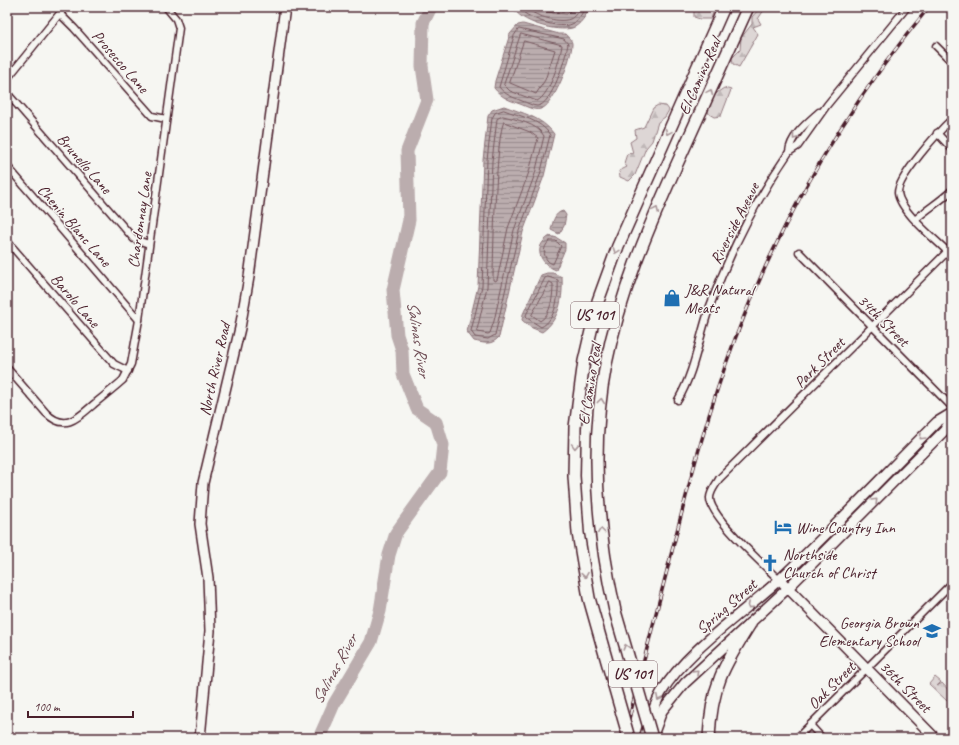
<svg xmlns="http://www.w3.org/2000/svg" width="959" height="745" font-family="Caveat,sans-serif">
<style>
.grass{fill:url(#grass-tufts);stroke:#947a80}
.forest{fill:url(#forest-firs);stroke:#947a80}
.water{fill:url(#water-rules);stroke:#8e747a}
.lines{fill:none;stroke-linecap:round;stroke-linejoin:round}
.shore{stroke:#77585f;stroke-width:1}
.river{stroke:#bbadae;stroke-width:13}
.street-casing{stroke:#4a1f2b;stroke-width:9}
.secondary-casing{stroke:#4a1f2b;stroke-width:12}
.highway-casing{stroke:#4a1f2b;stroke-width:14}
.street{stroke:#f6f6f2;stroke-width:6}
.secondary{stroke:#f6f6f2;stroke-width:9}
.highway{stroke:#f6f6f2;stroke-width:11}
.rail-casing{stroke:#4a1f2b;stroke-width:3.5}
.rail{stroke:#f6f6f2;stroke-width:2;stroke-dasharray:6;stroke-linecap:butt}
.highway-bridge-casing{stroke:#4a1f2b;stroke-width:14;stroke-linecap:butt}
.highway-bridge{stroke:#f6f6f2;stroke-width:11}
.oneway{stroke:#a99598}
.labels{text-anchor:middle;stroke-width:3;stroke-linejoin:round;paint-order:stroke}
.shield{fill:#f6f6f2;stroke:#7e6067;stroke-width:1}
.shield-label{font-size:15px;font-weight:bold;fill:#4a1f2b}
.street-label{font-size:16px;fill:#4a1f2b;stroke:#f6f6f2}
.poi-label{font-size:16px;fill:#4a1f2b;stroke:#f6f6f2;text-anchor:start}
.water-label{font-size:17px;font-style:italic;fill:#6c4a52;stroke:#f6f6f2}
</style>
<defs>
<pattern id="grass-tufts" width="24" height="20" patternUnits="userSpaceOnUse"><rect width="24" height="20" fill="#ddd6d5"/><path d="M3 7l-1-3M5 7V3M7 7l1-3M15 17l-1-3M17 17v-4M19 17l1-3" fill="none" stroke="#bfb7b7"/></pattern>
<pattern id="forest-firs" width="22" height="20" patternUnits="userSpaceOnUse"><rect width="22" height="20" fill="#ddd6d5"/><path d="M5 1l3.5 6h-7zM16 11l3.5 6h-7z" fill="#bfb7b7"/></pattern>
<pattern id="water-rules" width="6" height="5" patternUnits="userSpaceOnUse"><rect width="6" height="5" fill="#bbadae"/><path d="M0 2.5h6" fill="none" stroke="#9a8c8e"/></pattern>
</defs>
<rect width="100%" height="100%" fill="#f6f6f2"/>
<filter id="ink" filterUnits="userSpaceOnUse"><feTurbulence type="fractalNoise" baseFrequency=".025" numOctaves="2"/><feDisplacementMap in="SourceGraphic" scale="8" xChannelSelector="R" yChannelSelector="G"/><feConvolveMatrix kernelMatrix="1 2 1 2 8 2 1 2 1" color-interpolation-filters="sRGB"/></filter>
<g filter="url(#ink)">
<path class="grass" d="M935,677L941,682L937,686L942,683L952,694V697L947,701L929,684Z"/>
<g class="forest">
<path d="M694,7H715L711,19H700L694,17Z"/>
<path d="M756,7H766L758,19L761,24L753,27L758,34L739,67L733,64L732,58L740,50L741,38L752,24V17L758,10Z"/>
<path d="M724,88L731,90L721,116L714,117L709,114L706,104L718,92Z"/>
<path d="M658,105L666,106L669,110L665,117L658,122L652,141L646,148L635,175L629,181L620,177L619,171L627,167L624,163L627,154L633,153L630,142L636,138L635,130L644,127L653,108Z"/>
</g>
<g class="water">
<path d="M513,7H590C587,14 580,26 572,28C557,32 520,23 513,7Z"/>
<path d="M523,24L559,34H565C568,37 572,40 572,44C572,57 555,102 543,108C536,112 528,107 520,104C509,100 502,98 494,88L495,81L510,34L518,25Z"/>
<path d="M504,106C522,113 542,117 554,134L544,176L523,232L499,337C491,346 484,343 474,341L467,332L478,286L483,160L488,116L492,110Z"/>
<path d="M563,211L566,215L564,226L559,234L551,230C553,222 554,213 563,211Z"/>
<path d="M550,236L557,238L565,243V249L556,270C540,264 532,247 550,236Z"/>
<path d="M547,273H553L562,277C563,298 560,319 542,332L530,327L522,320L523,314L541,275Z"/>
</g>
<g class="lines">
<g class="shore">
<path d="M517,7C526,18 559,30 572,24C578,22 583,12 585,7"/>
<path d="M524,7C533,15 558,24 570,19C574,18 578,11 580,7"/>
<path d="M535,7L553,13L567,14L573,7"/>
<path d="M519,29L564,39L568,44C566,56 552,106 537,106C532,106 526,102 522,101C513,97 505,95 499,87L514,36Z"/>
<path d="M521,34L562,45C560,59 550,95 537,101L510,91L504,85Z"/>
<path d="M524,41L555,50L545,80L536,94L510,83Z"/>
<path d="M504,110C519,116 542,120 550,135L540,175L519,231L495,335L488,339L475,337L471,331L482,286L487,160L492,118L495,113Z"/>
<path d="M503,116C515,119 538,124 544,136L535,174L514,230L494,321L490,333L488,334L478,332L477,330L487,287L492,161L497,119Z"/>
<path d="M504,122L530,132L538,138L529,172L508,228L497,280L495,281L493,280C493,259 496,132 504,122Z"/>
<path d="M550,241H556L561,246L553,264C543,261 541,247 550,241Z"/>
<path d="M548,277L558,280C559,295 556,320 541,327L527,318L526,315L545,278Z"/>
<path d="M550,282L553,284C553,296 551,315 540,321L532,315Z"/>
</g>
<path class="river" d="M319,738L334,704L371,642L380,611L389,555L396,533L440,472L443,445L436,422L417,409L403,374L402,350L397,335L393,290L409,220L407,151L427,100L422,66L423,23L431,7"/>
<g class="street-casing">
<g id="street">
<path d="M60,14L74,28L152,116L166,119"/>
<path d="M936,46L952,62"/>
<path d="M7,79L65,7"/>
<path d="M7,93L134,239L149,244"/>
<path d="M937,133L952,149"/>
<path d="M789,152C790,136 808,122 819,112"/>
<path d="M7,166L139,320"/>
<path d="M916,219C928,208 940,202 952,190"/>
<path d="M7,241L114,364L128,371"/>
<path d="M799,252L952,407"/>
<path d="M948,252C935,239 900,211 898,193C897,178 940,130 952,119"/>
<path d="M7,368L46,413C65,432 78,418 94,404C104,396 114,388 123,380L131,364L139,320L179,28L176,19L166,7"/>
<path d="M678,400C695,371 699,337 710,306C730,251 756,200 789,152L798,146L827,105L907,7"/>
<path d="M779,580C765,566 709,516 710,498C710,491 716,485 719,479L952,247"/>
<path d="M810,725L822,738"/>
<path d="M797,738L952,583"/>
</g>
</g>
<g class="secondary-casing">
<g id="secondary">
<path d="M783,583L935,738"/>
<path d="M200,738L210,631L208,578L200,524L203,483L240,328L249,277L285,7"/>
<path d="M644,738C649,723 653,707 661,693C686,651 743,613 779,580C833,529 884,475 937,422L952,413"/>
<path d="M652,738L662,711L685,683L788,588L944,431L952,418"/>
</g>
</g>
<g class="highway-casing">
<g id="highway">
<path d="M615,611C597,531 590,445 606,364C620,293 648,229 677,164C701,111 725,59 748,7"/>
<path d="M602,644L589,598L578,533L574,476L575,427L584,361L598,301L618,246L724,7"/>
<path d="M709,738C711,687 724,665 750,624"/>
</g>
</g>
<use href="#street" class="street"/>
<use href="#secondary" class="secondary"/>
<use href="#highway" class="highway"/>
<g class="rail-casing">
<path id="rail" d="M624,738C640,676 656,613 672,551C690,479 709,408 735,339C781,219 847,106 929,7"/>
</g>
<use href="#rail" class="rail"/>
<g class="highway-bridge-casing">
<g id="highway-bridge">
<path d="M615,611L652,738"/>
<path d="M602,644L629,738"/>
</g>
</g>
<use href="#highway-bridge" class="highway-bridge"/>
</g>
<defs><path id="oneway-chevron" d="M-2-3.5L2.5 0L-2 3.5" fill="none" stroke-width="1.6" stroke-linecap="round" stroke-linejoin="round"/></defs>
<g class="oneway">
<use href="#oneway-chevron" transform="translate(710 92) rotate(-66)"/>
<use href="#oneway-chevron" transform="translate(668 132) rotate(114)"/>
<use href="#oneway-chevron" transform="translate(795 137) rotate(128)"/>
<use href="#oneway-chevron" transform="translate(656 210) rotate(-66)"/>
<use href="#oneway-chevron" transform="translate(616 251) rotate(110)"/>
<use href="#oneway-chevron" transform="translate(601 401) rotate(-83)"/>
<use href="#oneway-chevron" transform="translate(922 437) rotate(135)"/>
<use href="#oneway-chevron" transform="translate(575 446) rotate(92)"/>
<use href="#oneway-chevron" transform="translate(875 501) rotate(-45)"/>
<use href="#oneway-chevron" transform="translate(601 531) rotate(-97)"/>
<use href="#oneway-chevron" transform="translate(585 575) rotate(81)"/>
<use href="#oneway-chevron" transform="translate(750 606) rotate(138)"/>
<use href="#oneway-chevron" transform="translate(626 647) rotate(-106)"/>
<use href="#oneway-chevron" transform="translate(696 672) rotate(-44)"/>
<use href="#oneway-chevron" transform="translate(659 698) rotate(116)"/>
</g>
</g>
<defs>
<g id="shop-bare" transform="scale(1.38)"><path d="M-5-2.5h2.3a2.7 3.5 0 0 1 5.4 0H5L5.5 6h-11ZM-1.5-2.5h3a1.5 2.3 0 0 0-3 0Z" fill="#1f6fb2" stroke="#f6f6f2" stroke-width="2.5" paint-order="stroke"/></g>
<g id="hotel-bare" transform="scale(1.38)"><path d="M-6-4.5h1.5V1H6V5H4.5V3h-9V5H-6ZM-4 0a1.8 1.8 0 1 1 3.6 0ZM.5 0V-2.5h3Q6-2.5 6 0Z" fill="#1f6fb2" stroke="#f6f6f2" stroke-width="2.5" paint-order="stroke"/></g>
<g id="church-bare" transform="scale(1.38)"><path d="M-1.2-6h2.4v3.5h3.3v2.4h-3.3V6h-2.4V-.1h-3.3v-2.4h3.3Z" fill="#1f6fb2" stroke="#f6f6f2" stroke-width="2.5" paint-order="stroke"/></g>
<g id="school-bare" transform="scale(1.38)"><path d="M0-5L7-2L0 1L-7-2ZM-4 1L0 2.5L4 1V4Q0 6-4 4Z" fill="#1f6fb2" stroke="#f6f6f2" stroke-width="2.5" paint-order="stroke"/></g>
</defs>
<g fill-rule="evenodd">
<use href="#shop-bare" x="672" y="298"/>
<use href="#hotel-bare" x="783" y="527"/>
<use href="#church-bare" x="770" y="563"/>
<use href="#school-bare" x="932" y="631"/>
</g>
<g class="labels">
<g class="shield">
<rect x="571" y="302" width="48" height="26" rx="3"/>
<rect x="609" y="661" width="48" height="26" rx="3"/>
</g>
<g class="shield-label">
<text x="595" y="320">US 101</text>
<text x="633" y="679">US 101</text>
</g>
<g class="street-label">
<text transform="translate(121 61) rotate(49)" y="6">Prosecco Lane</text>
<text transform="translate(699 76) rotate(-66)" y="6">El Camino Real</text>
<text transform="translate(85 163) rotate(49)" y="6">Brunello Lane</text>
<text transform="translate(139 220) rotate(-82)" y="6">Chardonnay Lane</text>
<text transform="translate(734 223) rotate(-63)" y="6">Riverside Avenue</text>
<text transform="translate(75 225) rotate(49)" y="6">Chenin Blanc Lane</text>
<text transform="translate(76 300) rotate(49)" y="6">Barolo Lane</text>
<text transform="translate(884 320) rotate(45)" y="6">34th Street</text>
<text transform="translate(819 362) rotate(-45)" y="6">Park Street</text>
<text transform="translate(214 369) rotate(-77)" y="6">North River Road</text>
<text transform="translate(589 384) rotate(-81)" y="6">El Camino Real</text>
<text transform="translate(726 606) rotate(-41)" y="6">Spring Street</text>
<text transform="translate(831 685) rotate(-45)" y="6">Oak Street</text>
<text transform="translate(906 686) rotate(45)" y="6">36th Street</text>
</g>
<g class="poi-label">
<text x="685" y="295">J&amp;R Natural<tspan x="685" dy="18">Meats</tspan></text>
<text x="796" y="533">Wine Country Inn</text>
<text x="783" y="560">Northside<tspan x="783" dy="18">Church of Christ</tspan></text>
<text x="919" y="628" text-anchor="end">Georgia Brown<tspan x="919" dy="18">Elementary School</tspan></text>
</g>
<g class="water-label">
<text transform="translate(419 339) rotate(81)" y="6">Salinas River</text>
<text transform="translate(334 669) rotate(-61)" y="6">Salinas River</text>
</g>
</g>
<rect width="959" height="745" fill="none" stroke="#f6f6f2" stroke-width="24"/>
<rect x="12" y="12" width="935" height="721" fill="none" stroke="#4a1f2b" stroke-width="1.5" filter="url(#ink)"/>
<path d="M28 711v6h105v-6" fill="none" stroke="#4a1f2b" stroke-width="2"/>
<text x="34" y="711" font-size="12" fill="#4a1f2b" stroke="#f6f6f2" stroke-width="3" paint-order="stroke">100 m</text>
</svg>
